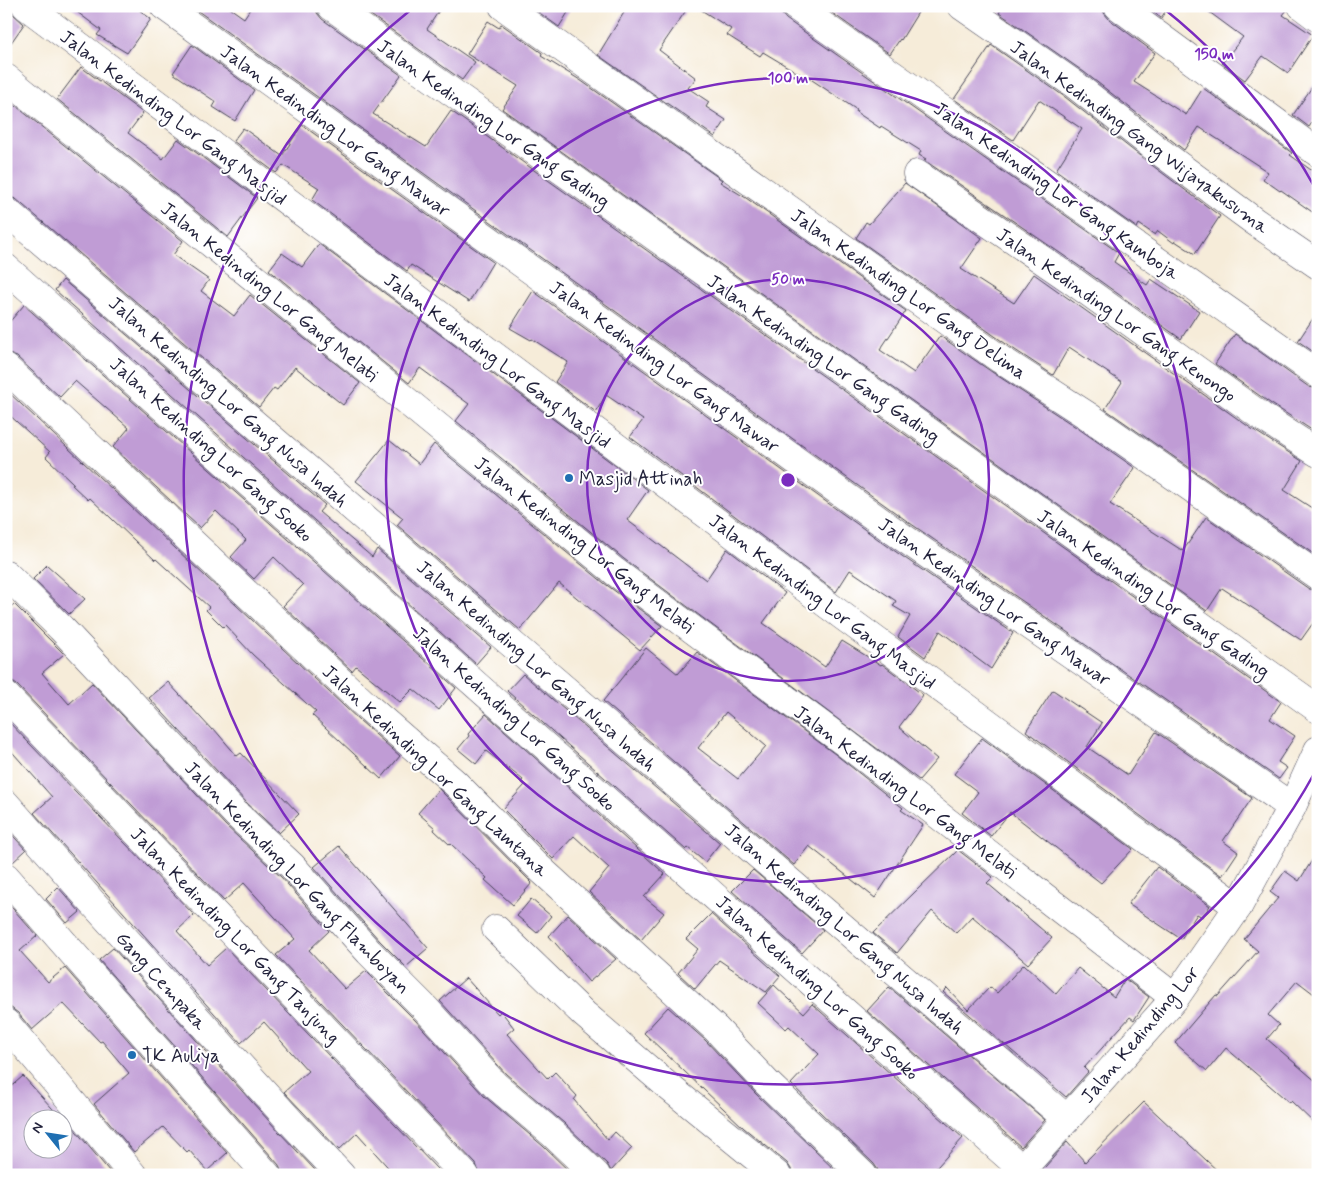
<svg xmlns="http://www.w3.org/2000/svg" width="1324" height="1181" font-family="Mynerve,sans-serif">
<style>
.building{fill:#c09cd5;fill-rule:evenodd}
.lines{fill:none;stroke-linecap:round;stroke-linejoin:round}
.street-casing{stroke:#424053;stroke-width:29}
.secondary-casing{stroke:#424053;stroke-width:29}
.street{stroke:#fff;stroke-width:28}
.secondary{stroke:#fff;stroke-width:28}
.ring{fill:none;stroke:#7b2cbf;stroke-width:2.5}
.poi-dot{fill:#1f6fb2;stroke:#fff;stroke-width:2}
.labels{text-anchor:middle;stroke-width:4;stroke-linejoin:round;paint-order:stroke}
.street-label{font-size:19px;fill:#22223b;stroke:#fff}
.poi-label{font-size:19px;fill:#22223b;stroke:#fff;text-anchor:start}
.centre{fill:#7b2cbf;stroke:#fff;stroke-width:2.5}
.ring-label{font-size:15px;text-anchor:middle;font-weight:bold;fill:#7b2cbf;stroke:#fff;stroke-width:4;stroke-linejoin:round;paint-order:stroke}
</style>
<rect width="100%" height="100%" fill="#fff"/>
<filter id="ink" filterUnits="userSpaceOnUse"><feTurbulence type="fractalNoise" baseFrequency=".02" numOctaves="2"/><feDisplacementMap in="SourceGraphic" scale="10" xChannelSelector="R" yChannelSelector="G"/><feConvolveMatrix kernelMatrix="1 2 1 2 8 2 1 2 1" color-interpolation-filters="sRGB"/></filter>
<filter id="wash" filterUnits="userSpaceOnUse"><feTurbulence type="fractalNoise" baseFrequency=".0096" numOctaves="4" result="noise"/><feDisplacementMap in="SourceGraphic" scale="20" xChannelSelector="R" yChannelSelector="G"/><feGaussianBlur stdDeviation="1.12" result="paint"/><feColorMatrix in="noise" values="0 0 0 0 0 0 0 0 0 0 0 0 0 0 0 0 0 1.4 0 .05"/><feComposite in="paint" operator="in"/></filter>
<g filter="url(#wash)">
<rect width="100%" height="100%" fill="#f6ecd9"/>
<g id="blocks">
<g class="building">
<path d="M6,6H11L12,13L24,24L6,50Z"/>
<path d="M69,6H134L151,19L127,53L97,35L101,30Z"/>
<path d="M191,6H227L244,18L252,6H316L317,13L322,19L401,75L373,114L426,147L451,111L1281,702L1270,719L1295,736L1278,762L1287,768L1279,779L907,521Z"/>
<path d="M358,6H442L427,29L475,62L462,80Z"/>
<path d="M530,6H572L559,27Z"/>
<path d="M628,6H689L659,50L696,78L688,88L709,102L706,107L726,120L715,137L598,55Z"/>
<path d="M695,6H780L781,13L786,19L1119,253L1114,262L1147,285L1151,279L1199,311L1181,339L1079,266L924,160L926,159L919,155L921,151L881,126L880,128L856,112L857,110L809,78L808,79L763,52L760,56L727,35L731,29Z"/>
<path d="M827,6H922L901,40L900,39L890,54L825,8Z"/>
<path d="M1003,6H1103L1104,13L1109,19L1155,53L1134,82L1186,115L1203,88L1292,153L1290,155L1318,175V216L1281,190L1280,191L1263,179L1268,172L1199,127L1184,150L1084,72L999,13Z"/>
<path d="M1145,6H1169L1161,18Z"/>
<path d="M1201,6H1287V10L1283,15L1313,35L1288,73L1263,56L1245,80L1222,63L1243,37Z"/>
<path d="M488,21L499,28L501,24L542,53L541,56L580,80L722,180L720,182L746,198L906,311L880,350L914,373L940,336L992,372L1079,429L1135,468L1110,504L1183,551L1206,517L1309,589L1318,591V616L1301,640L1222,588L1207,611L502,109L518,86L467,54Z"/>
<path d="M192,45L254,90L235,121L213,107L216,102L173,73Z"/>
<path d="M991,45L1065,97L1149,163L1220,216L1195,254L1175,241L1174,243L1158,231L1155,235L1139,224L1137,228L1056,170L1082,129L1039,100L1013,140L954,99Z"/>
<path d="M81,67L143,113L128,133L163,159L178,139L257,198L228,237L57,99Z"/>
<path d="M1318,78V114L1309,127L1293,115Z"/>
<path d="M6,98L183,241L173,255L209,280L201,291L234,316L250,295L360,383L343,405L295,367L277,390L274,388L259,407L16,199L6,196Z"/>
<path d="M302,125L493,262L469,302L411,265L407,271L312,200L319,188L283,165L276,173L233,141L243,128L282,156Z"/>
<path d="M905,183L982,238L961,269L1014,303L1034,274L1252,429L1302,461L1284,490L1318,512V557L1105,409L1122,382L1069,347L1053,375L1009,346L856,238L866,222L869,224Z"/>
<path d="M319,244L648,490L627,520L706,580L727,549L785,593L763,623L825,667L842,641L881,665L882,664L923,695L899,727L937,759L919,780L624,559L456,421L469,404L420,368L409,383L269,270L282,253L302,267Z"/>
<path d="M63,280L325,505L319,512L372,557L377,549L491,647L476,664L55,290Z"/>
<path d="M533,291L889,547L1013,633L991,669L940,631L925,657L898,637L910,616L893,606L896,601L850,570L836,592L630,437L643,420L606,395L596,412L555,382L568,362L532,339L531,340L510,328Z"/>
<path d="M24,305L456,688L439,710L413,689L400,702L356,666L352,671L283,606L303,585L274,557L254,579L231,557L246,540L216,511L200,528L113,447L129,428L75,381L60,397L17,357L6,353V326Z"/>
<path d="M1318,311V355L1298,341Z"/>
<path d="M1235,334L1309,387L1318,389V434L1270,403L1215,364Z"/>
<path d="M6,390L359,720L400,756L381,779L312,715L316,712L253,655L225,625L223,627L206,610L209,607L156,559L155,560L90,498L88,500L72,485L74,484L46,457L50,452L6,412Z"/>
<path d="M389,440L419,464L434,444L604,583L662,626L640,650L559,583L520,630L397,525L403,518L356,481Z"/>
<path d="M47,565L85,599L69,614L33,579Z"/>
<path d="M14,604L64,654L42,673L69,704L92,683L225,825L281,877L329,931L309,950L345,989L366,971L415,1020L484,1096L543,1146L573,1175H480L476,1164L276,955L295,939L244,883L224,901L17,685L11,681H6V611Z"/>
<path d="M646,648L678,674L697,652L835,754L903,808L901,810L923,825L875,898L809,846L794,865L603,701ZM726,712L766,746L738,779L698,748Z"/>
<path d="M523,674L720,843L705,862L688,848L686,850L507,691Z"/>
<path d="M168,682L212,730L214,729L237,756L241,753L299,814L279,833L247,803L149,698Z"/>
<path d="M1053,690L1102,723L1087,747L1128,775L1156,732L1252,798L1223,841L1238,852L1222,876L1026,731Z"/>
<path d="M486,714L665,874L644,897L664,913L641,940L589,892L609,868L574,836L553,859L503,809L525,785L521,782L523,780L486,751L476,764L458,749L469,736L468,734Z"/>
<path d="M6,719L194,915L177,931L207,965L226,948L438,1170L433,1175H395L357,1133L339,1150L284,1092L308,1071L264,1022L241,1043L34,813L52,797L6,745Z"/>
<path d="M982,738L1133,849L1101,883L1010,812L991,836L962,813L978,792L954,774Z"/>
<path d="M439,789L532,883L513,905L485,880L487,878L451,844L450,845L434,830L435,828L418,813Z"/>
<path d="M6,828L26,850L12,863L6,862Z"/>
<path d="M339,846L428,948L406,967L380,941L314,867Z"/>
<path d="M958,850L993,877L987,883L1052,938L1028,964L972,916L956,933L932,911L897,953L873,933Z"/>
<path d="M1318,851V997L1297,981L1268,1015L1279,1025L1267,1039L1318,1083V1127L1291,1101L1290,1103L1226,1048L1207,1071L1175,1043L1216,995L1218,996L1258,951L1244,939L1278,898L1270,892L1285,871L1299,881Z"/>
<path d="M1157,867L1210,906L1202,917L1197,914L1181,939L1128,904Z"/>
<path d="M753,870L823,930L802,953L732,891Z"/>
<path d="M58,887L80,912L67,923L46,899Z"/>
<path d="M531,899L551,916L537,933L517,916Z"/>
<path d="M6,901L37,936L20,951L48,982L65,968L227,1153L207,1171L189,1150L187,1152L163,1127L134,1152L94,1104L129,1073L102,1041L100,1042L63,1003L32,1030L18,1013L6,1004Z"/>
<path d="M711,914L780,976L766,992L719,960L695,989L678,973L698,949L686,939Z"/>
<path d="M568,915L616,959L589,982L549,936Z"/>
<path d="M113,948L279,1132L315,1170L310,1175H282L279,1165L99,960Z"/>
<path d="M1024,964L1056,994L1078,968L1114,997L1125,979L1149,997L1134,1020L1130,1017L1084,1068L1088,1072L1066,1097L943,992L947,988L968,1010L990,987L997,993Z"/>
<path d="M466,978L498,1014L501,1011L514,1028L507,1034L548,1079L555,1072L577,1096L574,1100L608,1140L615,1132L632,1148L611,1171L607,1164L564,1123L506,1074L440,1001Z"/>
<path d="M774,985L804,1013L812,1004L963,1138L930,1175H878V1170L874,1164L791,1084L819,1054L789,1026L786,1029L758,1003Z"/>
<path d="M889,987L1045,1120L1021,1147L867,1011Z"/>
<path d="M668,1007L705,1040L756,1094L840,1175H792L791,1169L787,1163L744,1128L644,1033Z"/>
<path d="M23,1076L61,1118H32V1148H62V1120L64,1122L67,1120L110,1172L107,1175H6V1091Z"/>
<path d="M1144,1102L1222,1175H1038L1067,1142L1085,1162Z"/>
</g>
</g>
</g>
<g filter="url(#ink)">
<use href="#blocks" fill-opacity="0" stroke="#424053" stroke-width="1"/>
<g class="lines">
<g class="street-casing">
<g id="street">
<path d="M26,6L844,617L1238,907"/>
<path d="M164,6L898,534L1292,807"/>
<path d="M331,6L1318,709"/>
<path d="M503,6L1000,359L1088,416L1318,576"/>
<path d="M795,6L1318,374"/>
<path d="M962,6L1074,84L1159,151L1254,221L1318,265"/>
<path d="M1118,6L1318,153"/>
<path d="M1302,6L1318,18"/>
<path d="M6,78L398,394L614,571L844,742L1175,998"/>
<path d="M917,174L1070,279L1261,416L1318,453"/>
<path d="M6,211L1067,1119"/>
<path d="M6,268L1022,1169"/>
<path d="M6,368L370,709L455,783L536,865L716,1029L767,1083L863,1175"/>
<path d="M6,574L61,628L236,814L292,866L369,952L426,1009L495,1085L553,1134L596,1175"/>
<path d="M6,696L465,1175"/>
<path d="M6,804L92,902L291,1122L341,1175"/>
<path d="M6,877L267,1175"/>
<path d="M496,929L584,1014L669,1087L777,1175"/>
<path d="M6,1023L133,1175"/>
</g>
</g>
<g class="secondary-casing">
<path id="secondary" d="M1017,1175L1175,998L1238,907L1292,807L1318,750"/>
</g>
<use href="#street" class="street"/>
<use href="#secondary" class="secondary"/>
</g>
</g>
<g class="ring">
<circle cx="788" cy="480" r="201"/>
<circle cx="788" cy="480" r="402"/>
<path d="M1315 772A603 603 0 1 1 413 8M1163 8A603 603 0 0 1 1315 188"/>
</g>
<g class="poi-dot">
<circle cx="569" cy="478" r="5"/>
<circle cx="132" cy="1055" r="5"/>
</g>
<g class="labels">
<g class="street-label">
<text transform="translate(174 117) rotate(37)" y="7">Jalan Kedinding Lor Gang Masjid</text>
<text transform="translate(494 123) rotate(35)" y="7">Jalan Kedinding Lor Gang Gading</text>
<text transform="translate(336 130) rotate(36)" y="7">Jalan Kedinding Lor Gang Mawar</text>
<text transform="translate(1140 136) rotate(36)" y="7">Jalan Kedinding Gang Wijayakusuma</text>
<text transform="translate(1057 190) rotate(35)" y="7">Jalan Kedinding Lor Gang Kamboja</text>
<text transform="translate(270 291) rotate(39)" y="7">Jalan Kedinding Lor Gang Melati</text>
<text transform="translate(909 293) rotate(35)" y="7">Jalan Kedinding Lor Gang Delima</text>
<text transform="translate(1117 314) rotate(35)" y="7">Jalan Kedinding Lor Gang Kenongo</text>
<text transform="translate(824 358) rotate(35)" y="7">Jalan Kedinding Lor Gang Gading</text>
<text transform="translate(498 360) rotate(37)" y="7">Jalan Kedinding Lor Gang Masjid</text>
<text transform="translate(665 366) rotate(36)" y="7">Jalan Kedinding Lor Gang Mawar</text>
<text transform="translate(229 401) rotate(41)" y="7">Jalan Kedinding Lor Gang Nusa Indah</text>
<text transform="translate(212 449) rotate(42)" y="7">Jalan Kedinding Lor Gang Sooko</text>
<text transform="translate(585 544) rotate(38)" y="7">Jalan Kedinding Lor Gang Melati</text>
<text transform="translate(1154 593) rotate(35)" y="7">Jalan Kedinding Lor Gang Gading</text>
<text transform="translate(823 601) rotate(37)" y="7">Jalan Kedinding Lor Gang Masjid</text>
<text transform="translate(995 601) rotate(35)" y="7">Jalan Kedinding Lor Gang Mawar</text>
<text transform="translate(537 665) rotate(41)" y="7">Jalan Kedinding Lor Gang Nusa Indah</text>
<text transform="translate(515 718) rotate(42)" y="7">Jalan Kedinding Lor Gang Sooko</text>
<text transform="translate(436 770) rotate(43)" y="7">Jalan Kedinding Lor Gang Lamtana</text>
<text transform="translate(906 791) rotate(37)" y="7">Jalan Kedinding Lor Gang Melati</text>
<text transform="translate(298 877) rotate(46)" y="7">Jalan Kedinding Lor Gang Flamboyan</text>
<text transform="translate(845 928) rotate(41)" y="7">Jalan Kedinding Lor Gang Nusa Indah</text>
<text transform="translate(236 935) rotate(46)" y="7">Jalan Kedinding Lor Gang Tanjung</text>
<text transform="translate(162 980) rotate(48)" y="7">Gang Cempaka</text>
<text transform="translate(818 987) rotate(42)" y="7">Jalan Kedinding Lor Gang Sooko</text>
<text transform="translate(1139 1034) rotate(-50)" y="7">Jalan Kedinding Lor</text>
</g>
<g class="poi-label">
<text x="579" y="485">Masjid Attinah</text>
<text x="142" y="1062">TK Auliya</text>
</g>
</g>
<circle cx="788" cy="480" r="8" class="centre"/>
<g class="ring-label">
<text x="1214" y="59">150 m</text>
<text x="788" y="83">100 m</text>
<text x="788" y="284">50 m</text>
</g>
<rect width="1324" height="1181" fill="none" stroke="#fff" stroke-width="25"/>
<g transform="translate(48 1134) rotate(300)"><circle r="24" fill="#ffffff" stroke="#a7a7b1"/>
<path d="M0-4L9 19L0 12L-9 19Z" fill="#1f6fb2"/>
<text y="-8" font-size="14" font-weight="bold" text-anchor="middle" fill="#22223b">N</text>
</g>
</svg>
